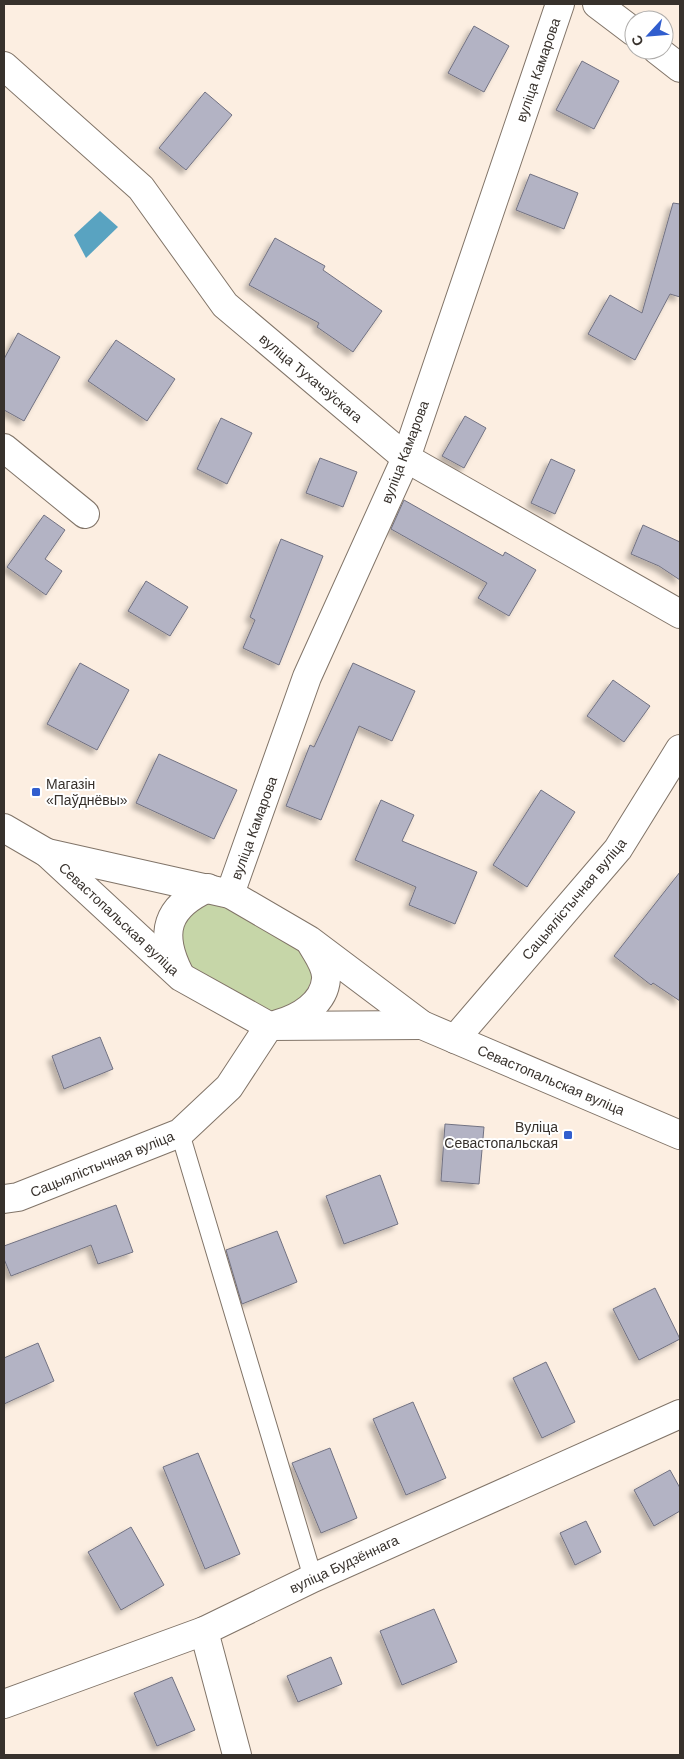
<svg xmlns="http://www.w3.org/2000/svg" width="684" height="1759" font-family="Arial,sans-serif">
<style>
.green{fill:#c6d6a8}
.water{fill:#59a3c1}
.building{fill:#b3b3c4;stroke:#727282;filter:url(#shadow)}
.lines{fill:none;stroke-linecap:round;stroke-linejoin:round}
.service-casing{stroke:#817468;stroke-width:20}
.minor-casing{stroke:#817468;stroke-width:30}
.tertiary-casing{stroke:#817468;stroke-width:30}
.service{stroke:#fff;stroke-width:18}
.minor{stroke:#fff;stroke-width:28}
.tertiary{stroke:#fff;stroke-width:28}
.poi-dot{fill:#315ece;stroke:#fff;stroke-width:2}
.labels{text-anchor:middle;stroke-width:4;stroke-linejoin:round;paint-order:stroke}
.street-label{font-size:14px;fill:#37312c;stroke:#fff}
.poi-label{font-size:14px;fill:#37312c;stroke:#fff;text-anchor:start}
</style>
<defs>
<filter id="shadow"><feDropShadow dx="-4.5" dy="4.5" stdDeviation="2.5" flood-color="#0004"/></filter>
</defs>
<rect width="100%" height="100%" fill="#fceee1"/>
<path class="green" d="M210,904C237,910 301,936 310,963C319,987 291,1017 266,1010C254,1006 241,996 229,989C218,983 202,977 193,969C187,964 183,956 179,950C182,922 182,912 210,904Z"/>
<path class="water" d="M100,211L118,227L86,258L74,235Z"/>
<g class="building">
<path d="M474,26L509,46L484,92L448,73Z"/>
<path d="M582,61L619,81L594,129L556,110Z"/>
<path d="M205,92L232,115L186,170L159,148Z"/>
<path d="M530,174L578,193L564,229L516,210Z"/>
<path d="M673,203L680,204V297L670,294L635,360L588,334L610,295L642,313Z"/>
<path d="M275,238L325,266L323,270L382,311L353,352L317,327L319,323L249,285Z"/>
<path d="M18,333L60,357L24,421L4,410V359Z"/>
<path d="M116,340L175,379L147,421L88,381Z"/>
<path d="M465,416L486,428L464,468L442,456Z"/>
<path d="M221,418L252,433L227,484L197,469Z"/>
<path d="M320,458L357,472L343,507L306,493Z"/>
<path d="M551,459L575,470L555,514L531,503Z"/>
<path d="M404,500L503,556L505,552L536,570L509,616L478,598L487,583L391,529Z"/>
<path d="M44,515L65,530L45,559L62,571L46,595L7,567Z"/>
<path d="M643,525L680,542V580L659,566L631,554Z"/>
<path d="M281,539L323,556L279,665L243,648L255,620L250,617Z"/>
<path d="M146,581L188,607L170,636L128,611Z"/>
<path d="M80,663L129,690L97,750L47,724Z"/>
<path d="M353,663L415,691L392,741L359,726L321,820L286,806L310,745L314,747Z"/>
<path d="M613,680L650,706L624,742L587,716Z"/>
<path d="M159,754L237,790L214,839L136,803Z"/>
<path d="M541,790L575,812L527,887L493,865Z"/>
<path d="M381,800L414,815L402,841L477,872L455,924L409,905L416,887L355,860Z"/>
<path d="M680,872V1001L653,983L651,985L614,956Z"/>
<path d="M100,1037L113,1069L64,1089L52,1056Z"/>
<path d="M445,1124L484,1127L479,1184L441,1181Z"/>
<path d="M380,1175L398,1224L344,1244L326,1196Z"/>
<path d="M116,1205L133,1252L98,1264L91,1245L11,1276L4,1259V1246Z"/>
<path d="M277,1231L297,1282L242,1304L226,1250Z"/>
<path d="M655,1288L680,1339L639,1360L613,1309Z"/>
<path d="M38,1343L54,1381L4,1404V1358Z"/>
<path d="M546,1362L575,1422L542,1438L513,1378Z"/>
<path d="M413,1402L446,1478L406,1495L373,1419Z"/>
<path d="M330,1448L357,1518L321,1533L292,1463Z"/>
<path d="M198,1453L240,1554L205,1569L163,1467Z"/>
<path d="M670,1470L680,1488V1511L654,1526L634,1490Z"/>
<path d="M586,1521L601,1552L575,1565L560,1533Z"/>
<path d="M131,1527L164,1585L121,1610L88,1552Z"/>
<path d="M434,1609L457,1662L402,1685L380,1631Z"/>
<path d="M331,1657L342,1684L298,1702L287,1676Z"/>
<path d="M172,1677L195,1730L157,1746L134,1693Z"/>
</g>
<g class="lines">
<g class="service-casing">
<path id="service" d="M180,1133L313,1578"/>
</g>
<g class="minor-casing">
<g id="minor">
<path d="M597,4L634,32"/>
<path d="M657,50L680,68"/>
<path d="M4,66L141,188L225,305L406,458L680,614"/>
<path d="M4,448L85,514"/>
<path d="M230,894L307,677L406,458L560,4"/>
<path d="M455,1039L618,849L680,749"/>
<path d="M4,1199L18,1197L180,1133L229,1087L269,1026"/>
<path d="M204,1631L237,1755"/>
</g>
</g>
<g class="tertiary-casing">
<g id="tertiary">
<path d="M4,828L47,853L181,977L269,1026L422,1025"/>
<path d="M47,853L230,894L309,940L422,1025L680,1135"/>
<path d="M179,973C159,933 166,907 208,888"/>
<path d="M278,1024C299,1018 324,1004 326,979C327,966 317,954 311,943"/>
<path d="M4,1704L204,1631L313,1578L680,1414"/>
</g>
</g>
<use href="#service" class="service"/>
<use href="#minor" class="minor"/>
<use href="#tertiary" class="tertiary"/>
</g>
<g class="poi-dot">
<rect x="31" y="787" width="10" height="10" rx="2.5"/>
<rect x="563" y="1130" width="10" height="10" rx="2.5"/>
</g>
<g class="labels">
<g class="street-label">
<text transform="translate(538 70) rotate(-71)" y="5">вуліца Камарова</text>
<text transform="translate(311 378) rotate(40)" y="5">вуліца Тухачэўскага</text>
<text transform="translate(405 452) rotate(-69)" y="5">вуліца Камарова</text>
<text transform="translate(254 828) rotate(-70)" y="5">вуліца Камарова</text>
<text transform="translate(574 899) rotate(-50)" y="5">Сацыялістычная вуліца</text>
<text transform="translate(119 919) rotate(43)" y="5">Севастопальская вуліца</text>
<text transform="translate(551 1080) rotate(23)" y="5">Севастопальская вуліца</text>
<text transform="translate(102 1164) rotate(-22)" y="5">Сацыялістычная вуліца</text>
<text transform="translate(344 1564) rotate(-25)" y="5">вуліца Будзённага</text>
</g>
<g class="poi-label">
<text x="46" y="789">Магазін<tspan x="46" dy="16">«Паўднёвы»</tspan></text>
<text x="558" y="1132" text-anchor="end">Вуліца<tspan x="558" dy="16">Севастопальская</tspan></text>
</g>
</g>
<rect width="684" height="1759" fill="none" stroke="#37312c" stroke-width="10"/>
<g transform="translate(649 35) rotate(244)"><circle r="24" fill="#ffffff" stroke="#afadab"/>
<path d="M0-4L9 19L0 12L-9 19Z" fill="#315ece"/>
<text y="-8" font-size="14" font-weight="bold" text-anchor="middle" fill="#37312c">С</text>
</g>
</svg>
